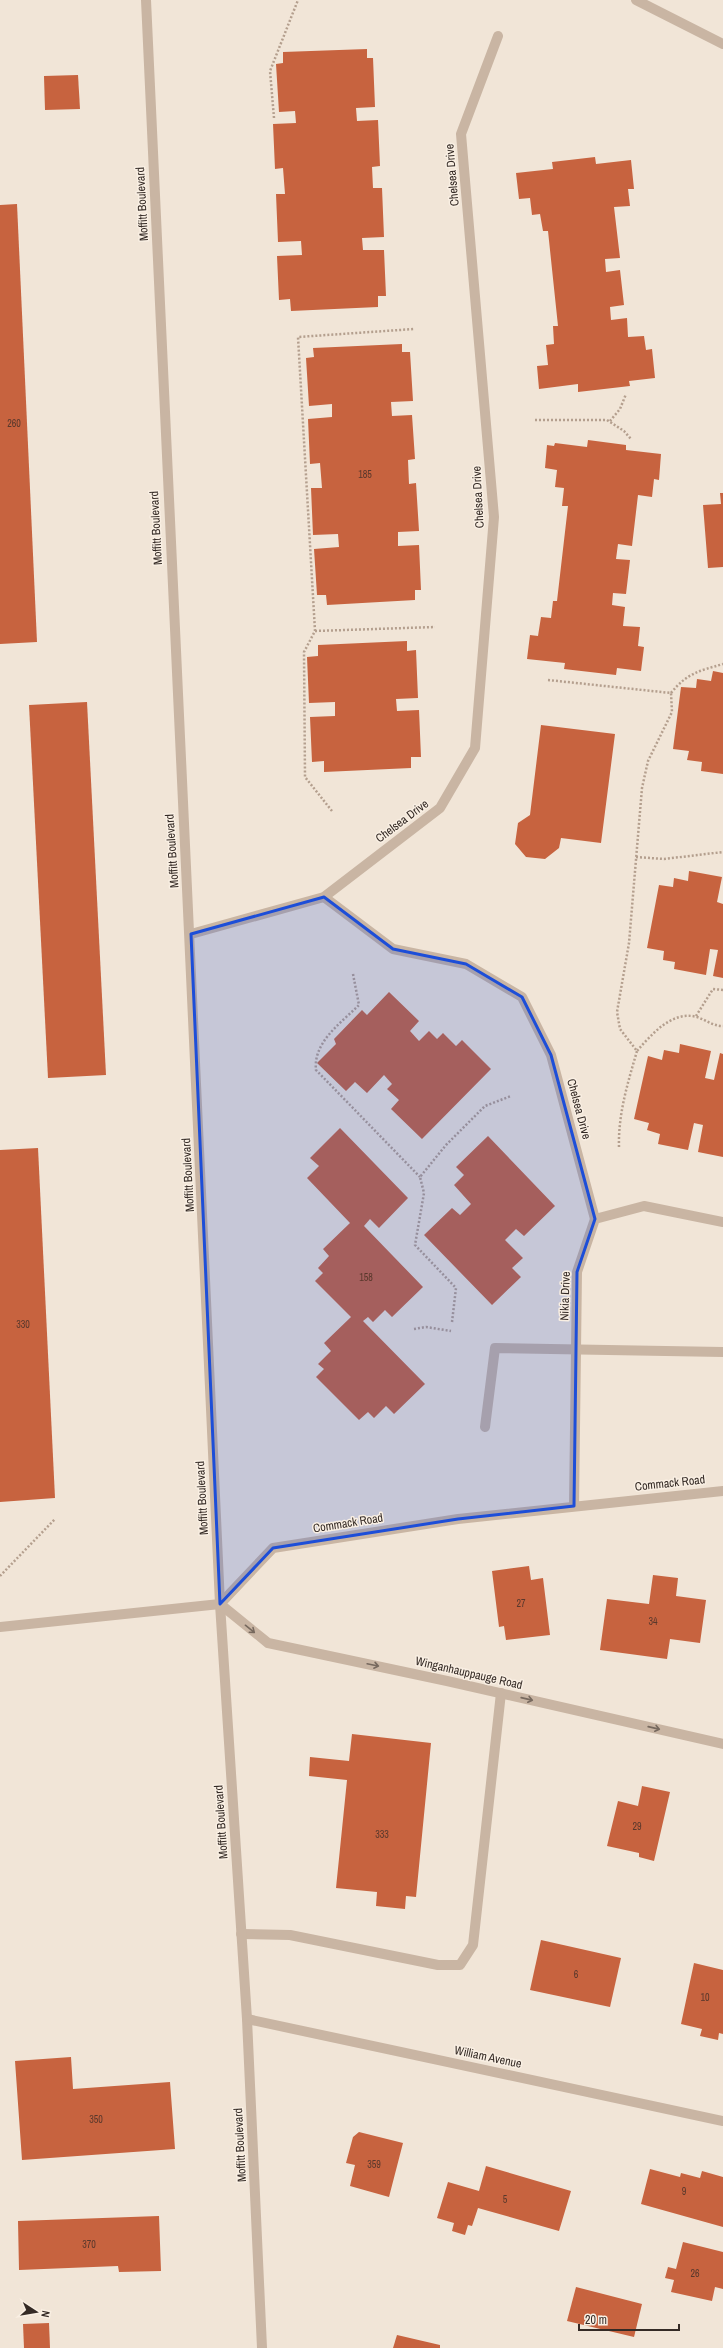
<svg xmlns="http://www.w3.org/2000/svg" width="723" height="2348" font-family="'Archivo Narrow',sans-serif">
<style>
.building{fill:#c7633f}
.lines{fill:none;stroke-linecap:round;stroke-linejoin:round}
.path{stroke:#b49f8e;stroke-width:2.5;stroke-dasharray:2 2;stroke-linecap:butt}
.service{stroke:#c9b5a3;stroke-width:10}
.minor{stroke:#c9b5a3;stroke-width:10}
.tertiary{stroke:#c9b5a3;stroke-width:10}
.oneway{stroke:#77695e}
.marked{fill:#1d4ed8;fill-opacity:0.2;stroke:#1d4ed8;stroke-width:3;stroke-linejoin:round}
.labels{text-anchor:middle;stroke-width:3;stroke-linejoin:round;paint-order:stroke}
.number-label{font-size:10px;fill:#59382c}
.street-label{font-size:12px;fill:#342a25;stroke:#f9efe3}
</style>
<rect width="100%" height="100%" fill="#f1e5d7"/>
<g class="building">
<path d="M367,49V58H373L375,107L356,108L357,121L378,120L380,166L372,167L373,188H382L384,237L362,238L363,250H384L386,296H378V307L291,311L290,299L279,300L277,256L302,255L301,241L278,242L276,194H285L283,168L275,169L273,124L296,123L295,111L279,112L276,64L283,63V52Z"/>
<path d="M78,75L80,109L45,110L44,76Z"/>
<path d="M595,157L596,164L631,160L634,189H628L630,206L614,207L620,258L605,259L606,272L620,270L624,305L610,307L611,320L627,318L628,337L644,336L646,350L652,349L655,378L629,381L630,386L578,392V384L539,389L537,366L548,365L546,345L554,344L553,326H558L548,231H543L540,214L532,215L530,198L519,199L516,173L553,169L552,162Z"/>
<path d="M17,204L37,642L0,644V205Z"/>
<path d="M402,344V352H410L413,401L391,402L392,416L412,415L415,459L408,460L409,484L416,483L419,531L398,532V546L419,545L421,590H415V600L327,605L326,595H317L314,549L339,547L338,534L313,535L311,488H322L320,463L310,464L308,419L332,417V404L309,406L306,358L314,357L313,348Z"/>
<path d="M588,440L626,445V450L661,454L659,480L654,479L652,497L638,495L632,546L618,544L616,559L630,560L626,594L613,593L612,605L625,607L623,626L640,627L638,646L644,647L641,671L617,668L616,675L564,669L565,663L527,659L530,635L538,636L541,617L551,618L553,601H557L568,506H562L564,488L555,487L557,470L545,468L547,445L554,446L555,443L587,447Z"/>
<path d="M720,493H723V567L708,568L703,505L721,504Z"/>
<path d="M407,641V651L416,650L418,698L396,699L397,711L419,710L421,757H411V768L324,772V761L312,762L310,717L335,716V702L309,703L307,657L318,656V645Z"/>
<path d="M713,671L723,673V774L701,771L702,762L687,760L689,751L673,749L681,687L696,688L697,679L711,681Z"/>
<path d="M87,702L106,1075L48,1078L29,705Z"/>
<path d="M541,725L615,734L601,843L561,838L559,848L545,859L526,857L515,844L518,823L530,815Z"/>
<path d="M689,871L722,877L717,902L723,904V978L713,976L718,950L710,949L706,975L674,969L675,962L663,960L664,951L647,948L659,885L673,887L674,878L688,881Z"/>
<path d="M389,992L419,1021L410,1031L419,1041L429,1031L437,1039L443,1033L456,1046L462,1040L491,1069L422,1139L391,1109L399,1100L387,1089L392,1084L384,1075L367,1093L355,1082L346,1091L317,1063L336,1044L334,1039L362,1010L367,1015Z"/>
<path d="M680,1044L711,1051L705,1078L714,1080L720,1053L723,1054V1157L698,1152L703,1125L694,1123L688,1150L658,1144L660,1134L647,1130L649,1123L634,1119L648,1056L662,1060L664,1050L679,1053Z"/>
<path d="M340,1128L408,1198L379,1228L370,1219L364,1226L423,1287L392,1317L385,1310L373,1322L368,1317L363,1321L425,1384L394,1414L386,1406L374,1418L368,1412L359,1420L316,1377L324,1369L318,1364L331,1351L324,1343L351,1317L315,1281L323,1273L318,1268L329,1256L323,1249L350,1223L307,1178L319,1166L310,1158Z"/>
<path d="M488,1136L555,1206L524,1236L516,1229L505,1240L523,1258L512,1268L521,1277L492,1305L424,1235L452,1208L460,1215L471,1204L454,1185L464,1175L456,1167Z"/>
<path d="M38,1148L55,1498L0,1502V1150Z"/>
<path d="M529,1566L531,1580L543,1578L550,1635L506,1640L504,1626L499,1627L492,1571Z"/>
<path d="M653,1575L678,1578L676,1596L706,1600L700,1643L670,1639L667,1659L600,1650L607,1599L649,1604Z"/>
<path d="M352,1734L431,1743L416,1897L406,1896L405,1909L376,1906L377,1892L336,1888L347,1780L309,1776L310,1757L349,1761Z"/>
<path d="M642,1786L670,1792L654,1861L639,1857V1853L607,1846L618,1801L638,1806Z"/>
<path d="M541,1940L621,1958L610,2007L530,1990Z"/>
<path d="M694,1963L723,1970V2034L719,2033L718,2040L700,2036L702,2029L681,2024Z"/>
<path d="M71,2057L73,2089L170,2082L175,2149L22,2160L15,2061Z"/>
<path d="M359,2132L403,2143L389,2197L350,2186L355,2165L346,2163L353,2137Z"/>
<path d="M486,2166L571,2191L559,2231L478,2208L472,2226L468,2225L465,2235L452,2231L454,2223L437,2218L448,2182L479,2191Z"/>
<path d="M650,2169L680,2177L681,2173L700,2178L702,2171L723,2177V2227L641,2204Z"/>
<path d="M159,2216L161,2271L119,2272L118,2266L19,2270L18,2221Z"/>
<path d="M683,2242L723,2252V2289L715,2287L712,2301L671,2292L674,2280L665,2278L668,2267L676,2269Z"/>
<path d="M576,2287L642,2304L634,2337L567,2321Z"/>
<path d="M49,2323L50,2348H24L23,2324Z"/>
<path d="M397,2335L440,2345V2348H393Z"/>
</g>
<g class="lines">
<g class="path">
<path d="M274,118L270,71L298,0"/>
<path d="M535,420H607L624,431L631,439"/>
<path d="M610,421L620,409L626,394"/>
<path d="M315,631L435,627"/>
<path d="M548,680L671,693L672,712L648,761L642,788L629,943L617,1012L620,1029L637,1051C651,1035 672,1010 697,1017C706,1020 713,1026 723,1026"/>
<path d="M671,693C687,673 699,671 723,664"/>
<path d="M332,811L305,777L304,652L315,631L298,337L414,329"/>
<path d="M636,857L664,859L723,852"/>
<path d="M353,974L359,1005C341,1023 313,1042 316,1070L420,1177"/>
<path d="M696,1016L713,989L723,990"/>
<path d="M619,1147C618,1114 628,1082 637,1051"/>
<path d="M452,1322L456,1288L415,1245L424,1193L420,1177L446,1145L485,1106L511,1096"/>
<path d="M414,1329L426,1327L451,1331"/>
<path d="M0,1576L55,1519"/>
</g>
<g class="service">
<path d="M485,1427L495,1348L723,1352"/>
<path d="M241,1934L290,1935L438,1965H460L473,1945L501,1693"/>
</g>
<g class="minor">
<path d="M146,0L220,1604L247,2019L262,2348"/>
<path d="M324,897L393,949L466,964L522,997L551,1055L595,1219"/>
<path d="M191,934L324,897L440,808L475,748L494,517L461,134L498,36"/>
<path d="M574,1506L577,1272L595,1219L644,1206L723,1222"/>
<path d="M220,1604L268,1643L447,1681L723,1744"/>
<path d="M247,2019L723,2121"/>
</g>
<g class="tertiary">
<path d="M636,0L723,44"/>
<path d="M0,1627L220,1604L273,1548L458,1519L723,1491"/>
</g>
</g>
<defs><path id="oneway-shaft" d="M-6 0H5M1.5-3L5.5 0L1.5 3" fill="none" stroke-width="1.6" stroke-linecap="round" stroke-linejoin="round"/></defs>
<g class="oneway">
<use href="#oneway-shaft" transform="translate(250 1629) rotate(39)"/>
<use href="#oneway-shaft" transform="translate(373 1665) rotate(12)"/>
<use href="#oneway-shaft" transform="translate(527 1699) rotate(13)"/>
<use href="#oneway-shaft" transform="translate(654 1728) rotate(13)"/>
</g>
<path class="marked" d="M324,897L393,949L466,964L522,997L551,1055L595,1219L577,1272L574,1506L458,1519L273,1548L220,1604L191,934Z"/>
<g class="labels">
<g class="number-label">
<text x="14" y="427">260</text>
<text x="365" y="478">185</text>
<text x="366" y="1281">158</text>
<text x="23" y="1328">330</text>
<text x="521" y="1607">27</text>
<text x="653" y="1625">34</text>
<text x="637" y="1830">29</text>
<text x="382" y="1838">333</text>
<text x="576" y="1978">6</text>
<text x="705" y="2001">10</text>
<text x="96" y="2123">350</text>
<text x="374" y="2168">359</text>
<text x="684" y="2195">9</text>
<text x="505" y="2203">5</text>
<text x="89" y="2248">370</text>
<text x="695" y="2277">26</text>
</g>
<g class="street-label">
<text transform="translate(452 175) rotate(-95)" y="4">Chelsea Drive</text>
<text transform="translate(142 204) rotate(-93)" y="4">Moffitt Boulevard</text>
<text transform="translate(478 497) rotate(-93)" y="4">Chelsea Drive</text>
<text transform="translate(156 528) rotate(-93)" y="4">Moffitt Boulevard</text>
<text transform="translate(402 821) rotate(-37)" y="4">Chelsea Drive</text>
<text transform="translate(172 851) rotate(-94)" y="4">Moffitt Boulevard</text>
<text transform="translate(579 1109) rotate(75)" y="4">Chelsea Drive</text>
<text transform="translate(188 1175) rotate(-93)" y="4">Moffitt Boulevard</text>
<text transform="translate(565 1296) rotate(-88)" y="4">Nikia Drive</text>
<text transform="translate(670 1483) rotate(-6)" y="4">Commack Road</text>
<text transform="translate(202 1498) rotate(-93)" y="4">Moffitt Boulevard</text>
<text transform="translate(348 1523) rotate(-9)" y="4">Commack Road</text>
<text transform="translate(469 1673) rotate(13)" y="4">Winganhauppauge Road</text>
<text transform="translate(221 1822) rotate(-94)" y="4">Moffitt Boulevard</text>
<text transform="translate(488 2057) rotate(12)" y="4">William Avenue</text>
<text transform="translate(240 2145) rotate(-93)" y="4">Moffitt Boulevard</text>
</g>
</g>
<g transform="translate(36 2312) rotate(102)" stroke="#f9efe3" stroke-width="3" paint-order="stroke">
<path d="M0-3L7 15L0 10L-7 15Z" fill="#342a25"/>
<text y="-6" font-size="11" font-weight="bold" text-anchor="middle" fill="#342a25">N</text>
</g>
<path d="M579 2324v6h100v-6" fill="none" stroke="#342a25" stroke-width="2"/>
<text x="585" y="2324" font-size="12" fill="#342a25" stroke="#f9efe3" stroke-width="3" paint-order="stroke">20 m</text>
</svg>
